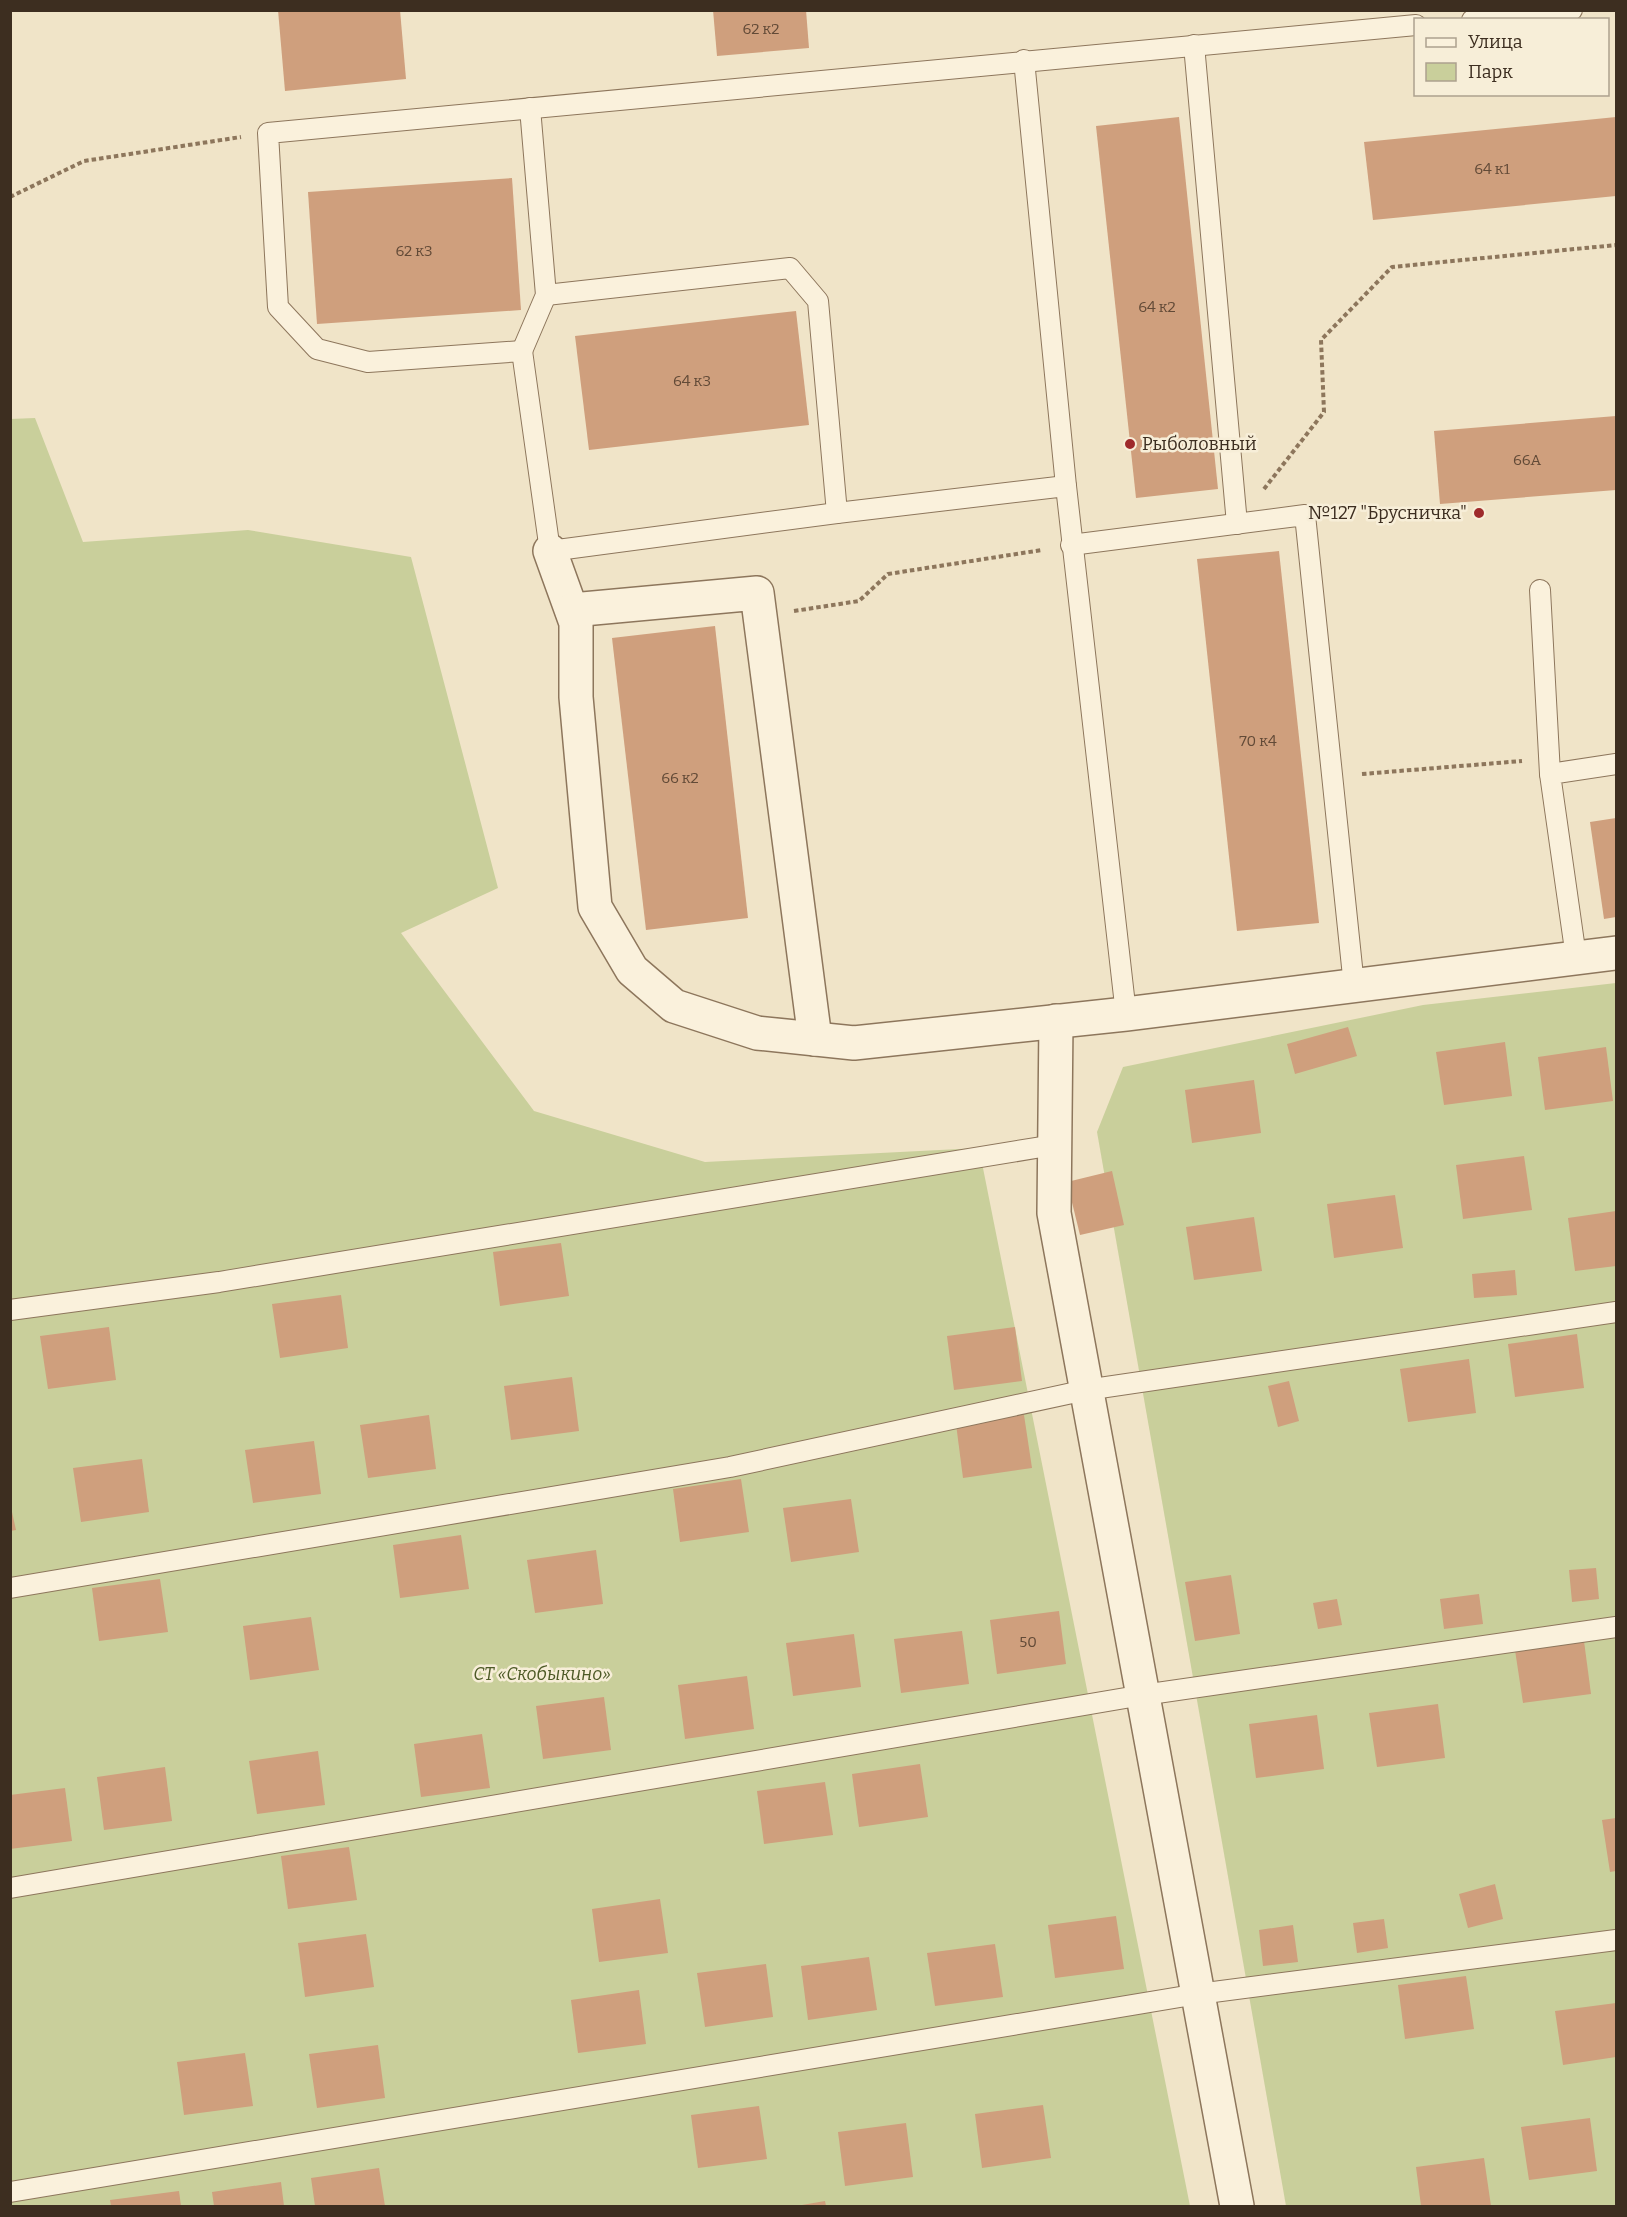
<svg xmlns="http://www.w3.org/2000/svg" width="1627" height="2217" font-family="Bitter,serif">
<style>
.green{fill:#c9cf9b}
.building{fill:#cf9f7d}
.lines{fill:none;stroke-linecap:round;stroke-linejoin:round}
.service-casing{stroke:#8d765c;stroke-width:22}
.minor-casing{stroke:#8d765c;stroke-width:36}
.path{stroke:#8d765c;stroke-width:4;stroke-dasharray:4.5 3;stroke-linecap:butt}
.service{stroke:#faf1dc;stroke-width:20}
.minor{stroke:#faf1dc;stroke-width:33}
.poi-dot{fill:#9e2a2b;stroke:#f7eed8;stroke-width:2}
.labels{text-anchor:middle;stroke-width:5;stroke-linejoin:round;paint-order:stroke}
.number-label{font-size:15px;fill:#624a37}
.poi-label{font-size:18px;fill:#3d2e20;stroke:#f7eed8;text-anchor:start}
.park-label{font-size:18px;font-style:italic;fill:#4d5a26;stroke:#f7eed8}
</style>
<rect width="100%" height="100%" fill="#f0e4c8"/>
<g class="green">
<path d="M35,418L83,542L248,530L411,557L498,888L401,933L534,1111L705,1162L979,1148L1190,2206H11L10,419Z"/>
<path d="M1616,983V2206H1286L1097,1132L1123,1067L1423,1005Z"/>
</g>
<g class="building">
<path d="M278,10H400L406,79L285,91Z"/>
<path d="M713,10H806L809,48L717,56Z"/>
<path d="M1179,117L1218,489L1136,498L1096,126Z"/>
<path d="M1616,117V196L1373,220L1364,142Z"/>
<path d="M512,178L521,310L317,324L308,192Z"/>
<path d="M796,311L809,425L589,450L575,336Z"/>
<path d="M1616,416V490L1440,504L1434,431Z"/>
<path d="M1279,551L1319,923L1237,931L1197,559Z"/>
<path d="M715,626L748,918L646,930L612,638Z"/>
<path d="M1616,818V917L1604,919L1590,822Z"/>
<path d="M1348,1027L1357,1056L1295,1074L1287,1044Z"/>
<path d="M1505,1042L1512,1096L1444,1105L1436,1052Z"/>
<path d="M1606,1047L1613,1101L1545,1110L1538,1057Z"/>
<path d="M1254,1080L1261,1133L1192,1143L1185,1090Z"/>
<path d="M1524,1156L1532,1210L1463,1219L1456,1165Z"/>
<path d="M1112,1171L1124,1225L1080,1235L1067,1182Z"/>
<path d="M1395,1195L1403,1248L1334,1258L1327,1204Z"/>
<path d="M1616,1211V1266L1575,1271L1568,1218Z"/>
<path d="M1254,1217L1262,1271L1194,1280L1186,1227Z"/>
<path d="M561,1243L569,1296L500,1306L493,1252Z"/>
<path d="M1515,1270L1517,1295L1474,1298L1472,1274Z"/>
<path d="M341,1295L348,1348L280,1358L272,1304Z"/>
<path d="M109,1327L116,1380L48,1389L40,1336Z"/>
<path d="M1015,1327L1022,1381L954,1390L947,1336Z"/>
<path d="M1577,1334L1584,1388L1515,1397L1508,1344Z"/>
<path d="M1469,1359L1476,1413L1408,1422L1400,1369Z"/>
<path d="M572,1377L579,1431L511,1440L504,1386Z"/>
<path d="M1289,1381L1299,1421L1278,1427L1268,1386Z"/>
<path d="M429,1415L436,1469L368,1478L360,1425Z"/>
<path d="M1024,1415L1032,1468L963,1478L956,1424Z"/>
<path d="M314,1441L321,1494L253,1503L245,1450Z"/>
<path d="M142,1459L149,1512L81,1522L73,1468Z"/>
<path d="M741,1479L749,1532L680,1542L673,1489Z"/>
<path d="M851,1499L859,1552L791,1562L783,1508Z"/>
<path d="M10,1503L16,1530L10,1531Z"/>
<path d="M461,1535L469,1589L400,1598L393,1545Z"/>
<path d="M596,1550L603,1604L535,1613L527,1560Z"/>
<path d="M1596,1568L1599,1599L1572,1602L1569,1570Z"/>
<path d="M1231,1575L1240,1634L1195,1641L1185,1582Z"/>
<path d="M160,1579L168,1632L99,1641L92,1588Z"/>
<path d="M1479,1594L1483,1624L1444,1629L1440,1599Z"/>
<path d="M1337,1599L1342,1625L1318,1629L1313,1603Z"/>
<path d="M1059,1611L1066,1664L997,1674L990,1620Z"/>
<path d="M311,1617L319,1670L250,1680L243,1626Z"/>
<path d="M962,1631L969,1684L901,1693L894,1639Z"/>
<path d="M854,1634L861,1687L793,1696L786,1643Z"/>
<path d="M1584,1641L1591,1694L1523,1703L1515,1650Z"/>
<path d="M747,1676L754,1729L685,1739L678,1685Z"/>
<path d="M604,1697L611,1750L543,1759L536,1706Z"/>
<path d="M1438,1704L1445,1758L1377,1767L1369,1713Z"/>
<path d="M1317,1715L1324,1769L1256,1778L1249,1724Z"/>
<path d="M482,1734L490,1788L421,1797L414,1744Z"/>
<path d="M318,1751L325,1805L257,1814L249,1761Z"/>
<path d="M920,1764L928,1817L859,1827L852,1774Z"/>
<path d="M165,1767L172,1821L104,1830L97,1777Z"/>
<path d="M825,1782L833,1835L764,1844L757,1791Z"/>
<path d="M65,1788L72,1841L10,1849V1795Z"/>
<path d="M1616,1818V1871L1610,1872L1602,1820Z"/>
<path d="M349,1847L357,1900L288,1909L281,1856Z"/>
<path d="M1495,1884L1503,1919L1468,1928L1459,1894Z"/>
<path d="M660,1899L668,1953L599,1962L592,1909Z"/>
<path d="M1116,1916L1124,1969L1055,1978L1048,1925Z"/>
<path d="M1384,1919L1388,1948L1357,1953L1353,1923Z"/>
<path d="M1293,1925L1298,1962L1263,1966L1259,1930Z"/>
<path d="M366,1934L374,1987L305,1997L298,1943Z"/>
<path d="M995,1944L1003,1997L935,2006L927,1953Z"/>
<path d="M869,1957L877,2010L808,2020L801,1966Z"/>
<path d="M766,1964L773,2017L705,2027L697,1973Z"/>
<path d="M1466,1976L1474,2029L1405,2039L1398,1985Z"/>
<path d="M639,1990L646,2044L578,2053L571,2000Z"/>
<path d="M1616,2003V2057L1563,2065L1555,2011Z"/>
<path d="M378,2045L385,2098L317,2108L309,2054Z"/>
<path d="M245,2053L253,2106L184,2115L177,2062Z"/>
<path d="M1043,2105L1051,2158L982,2168L975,2114Z"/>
<path d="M759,2106L767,2159L698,2168L691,2115Z"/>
<path d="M1590,2118L1597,2171L1529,2180L1521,2127Z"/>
<path d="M906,2123L913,2177L845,2186L838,2132Z"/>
<path d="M1484,2158L1491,2206H1421L1416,2167Z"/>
<path d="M379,2168L385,2206H315L311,2178Z"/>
<path d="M281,2182L284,2206H214L212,2192Z"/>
<path d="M179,2191L181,2206H111L110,2200Z"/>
<path d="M825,2201L826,2206H802V2205Z"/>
</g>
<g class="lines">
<g class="service-casing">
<g id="service">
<path d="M1472,20L1572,10"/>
<path d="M1194,45L1237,524"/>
<path d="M1024,60L1066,486"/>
<path d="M546,295L790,268L818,301L837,513"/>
<path d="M522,351L546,295L530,108"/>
<path d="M1071,545L1305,515L1354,986"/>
<path d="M1540,590L1550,774"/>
<path d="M1576,957L1550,774L1616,764"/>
<path d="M1126,1014L1066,486L837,513L550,551L522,351L368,362L317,349L278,307L268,133L1416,25"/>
<path d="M10,1310L219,1282L1054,1145"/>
<path d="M10,1588L730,1467L1086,1390L1616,1312"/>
<path d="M10,1888L1143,1695L1616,1627"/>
<path d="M10,2192L1198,1994L1616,1940"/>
</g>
</g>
<g class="minor-casing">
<g id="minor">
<path d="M550,551L576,623V697L595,907L632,970L674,1006L757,1033L854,1043L1126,1014L1616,953"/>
<path d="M572,610L757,593L815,1039"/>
<path d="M1056,1021L1054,1213L1237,2206"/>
</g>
</g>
<g class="path">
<path d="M10,197L84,161L241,137"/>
<path d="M1264,489L1324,412L1321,340L1392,267L1616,245"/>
<path d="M794,611L859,601L888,574L1042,550"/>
<path d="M1362,774L1522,761"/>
</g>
<use href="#service" class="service"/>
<use href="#minor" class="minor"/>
</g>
<g class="poi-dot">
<circle cx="1130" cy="444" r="6"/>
<circle cx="1479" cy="513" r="6"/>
</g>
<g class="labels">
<g class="number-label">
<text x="761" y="34">62 к2</text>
<text x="1492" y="174">64 к1</text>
<text x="414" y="256">62 к3</text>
<text x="1157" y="312">64 к2</text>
<text x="692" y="386">64 к3</text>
<text x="1527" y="465">66А</text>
<text x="1258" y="746">70 к4</text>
<text x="680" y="783">66 к2</text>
<text x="1028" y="1647">50</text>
</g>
<g class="poi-label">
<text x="1142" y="450">Рыболовный</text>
<text x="1467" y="519" text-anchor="end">№127 "Брусничка"</text>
</g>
<g class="park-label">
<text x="542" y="1680">СТ «Скобыкино»</text>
</g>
</g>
<rect width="1627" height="2217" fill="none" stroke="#3d2e20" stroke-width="24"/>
<rect x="1414" y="18" width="195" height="78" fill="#f7eed8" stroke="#ada18e" stroke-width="1.5"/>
<rect x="1426" y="38" width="30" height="9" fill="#faf1dc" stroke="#ada18e" stroke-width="1.5"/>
<text x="1468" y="48" font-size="18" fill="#3d2e20">Улица</text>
<rect x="1426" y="63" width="30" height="18" fill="#c9cf9b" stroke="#ada18e" stroke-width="1.5"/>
<text x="1468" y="78" font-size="18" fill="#3d2e20">Парк</text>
</svg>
